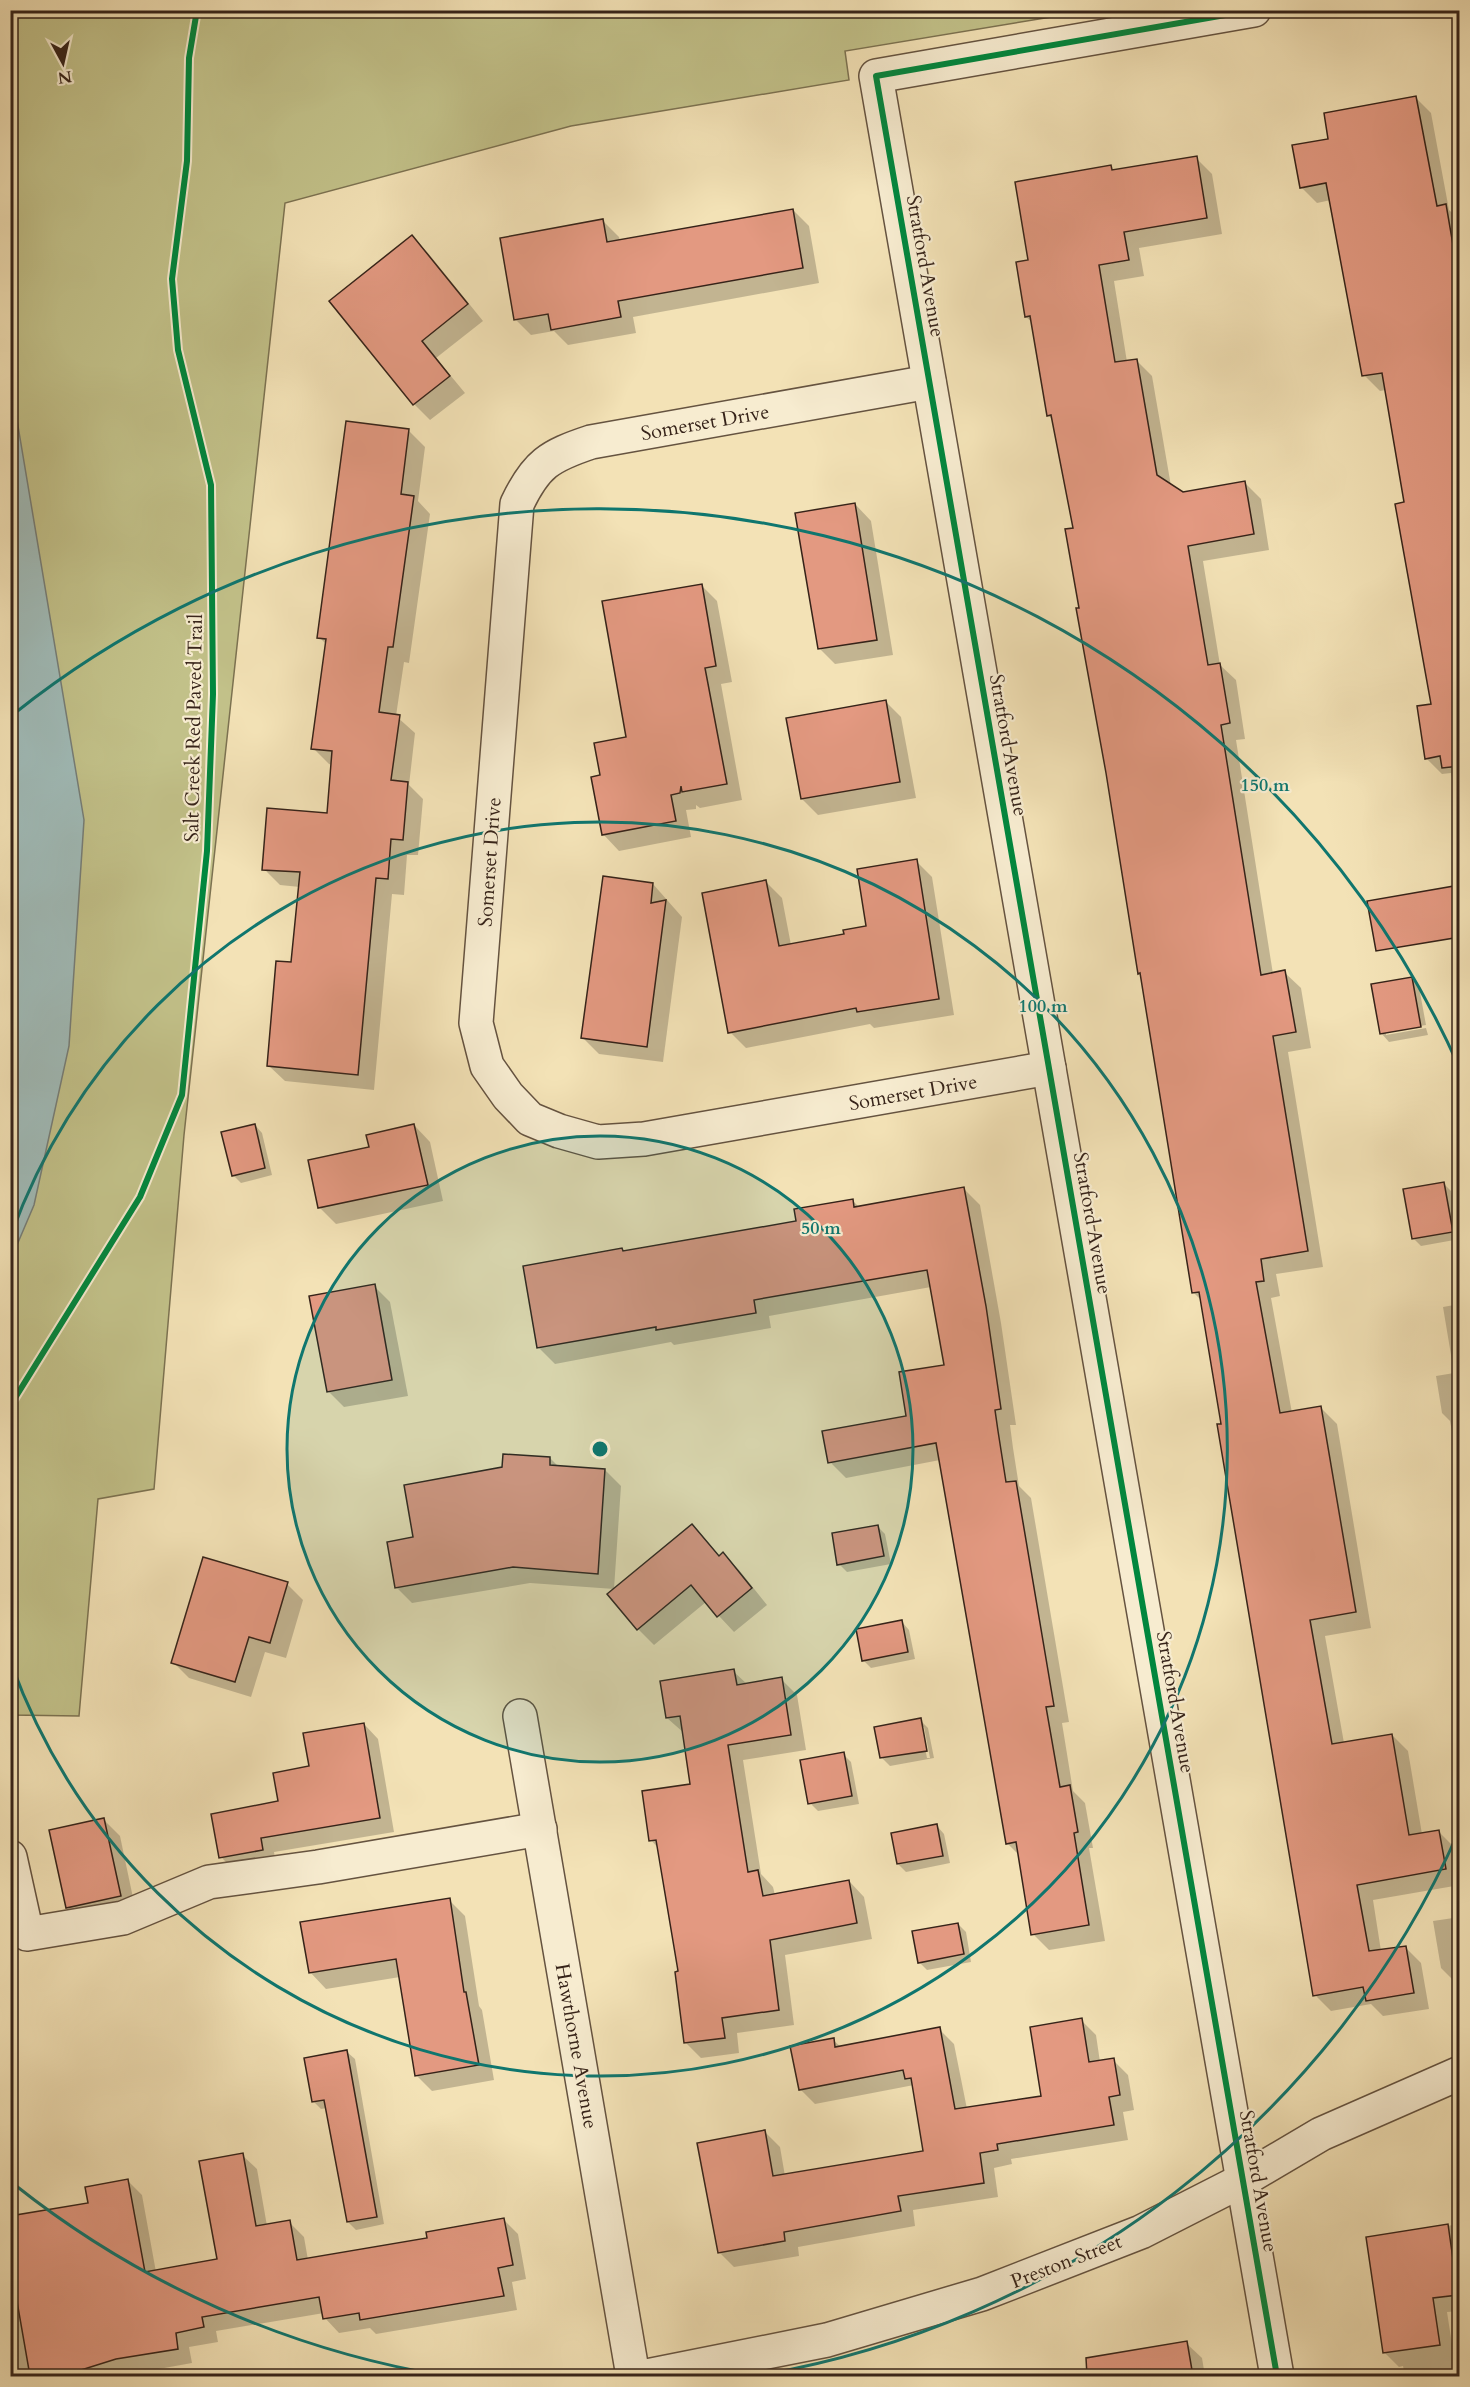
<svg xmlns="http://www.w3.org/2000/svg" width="1470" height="2387" font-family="Cardo,serif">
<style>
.green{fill:#c2c189;stroke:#7c7251;stroke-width:1.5}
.water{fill:#a0bbb8;stroke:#767e78;stroke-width:1.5}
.shadow{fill:#0003;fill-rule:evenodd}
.building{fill:#e39981;stroke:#362319;stroke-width:1.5}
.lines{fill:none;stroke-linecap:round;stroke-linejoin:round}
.minor-casing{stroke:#655340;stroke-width:36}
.minor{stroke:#f7ecd0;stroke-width:33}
.cycleway-casing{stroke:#f7ecd0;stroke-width:10}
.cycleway{stroke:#00873e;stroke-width:6}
.ring{fill:none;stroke:#0f766e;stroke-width:3}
.labels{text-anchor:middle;stroke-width:4.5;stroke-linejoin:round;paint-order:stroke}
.street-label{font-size:20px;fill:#362319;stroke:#f7ecd0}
.centre{fill:#0f766e;stroke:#f7ecd0;stroke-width:3}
.ring-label{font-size:18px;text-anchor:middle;font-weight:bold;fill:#0f766e;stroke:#f7ecd0;stroke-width:4.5;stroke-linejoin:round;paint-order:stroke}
</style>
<rect width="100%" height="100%" fill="#f3e2b6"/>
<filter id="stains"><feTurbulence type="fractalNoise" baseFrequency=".00333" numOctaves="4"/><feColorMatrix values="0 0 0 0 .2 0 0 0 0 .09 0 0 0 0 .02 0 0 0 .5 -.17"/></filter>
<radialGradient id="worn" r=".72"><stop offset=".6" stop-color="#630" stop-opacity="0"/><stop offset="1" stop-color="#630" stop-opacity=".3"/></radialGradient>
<path class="green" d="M11,11H1088L845,51L849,80L571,126L285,203L184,1135L154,1489L98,1499L79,1716L11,1715Z"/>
<path class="water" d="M19,11L16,27L17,420L84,820L69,1046L34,1205L11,1259L10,11Z"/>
<g class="shadow">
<path d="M1415,97L1431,113L1449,210L1460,220V821L1451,773L1442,774L1426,758L1432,705L1406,503L1386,390L1380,391L1364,375L1331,200L1317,203L1301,187L1330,140Z"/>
<path d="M1196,158L1212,174L1222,234L1139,248L1144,276L1114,281L1127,362L1136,360L1152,376L1171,486L1183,493L1245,483L1261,499L1269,550L1203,561L1220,665L1236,680L1245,739L1236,740L1273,974L1284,972L1301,988L1311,1048L1288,1052L1323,1267L1276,1274L1280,1296L1271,1298L1292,1413L1321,1408L1337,1424L1371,1628L1325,1636L1344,1743L1392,1735L1408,1751L1422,1834L1438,1831L1454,1847L1460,1876V1885L1373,1900L1381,1951L1405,1947L1421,1963L1429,2009L1383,2016L1371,2004L1331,2011L1315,1995L1202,1301L1193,1292L1142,976L1140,973L1081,609L1075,529L1053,420L1048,415L1033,323L1026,317L1030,261L1110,167L1115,171Z"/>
<path d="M793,210L809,226L819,283L633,317L636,333L568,345L554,331L531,335L515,319L603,221L619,237L620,241Z"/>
<path d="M412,237L428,253L483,321L436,358L465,393L430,420L414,404L331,301Z"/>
<path d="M409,431L425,447L418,501L430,514L409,663L404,662L396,716L415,733L409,785L423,799L418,855H407L404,895L392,894L374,1090L285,1081L268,1065L293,964L300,887L280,885L264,869L328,814L332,765L329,764L313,748L327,645L319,637Z"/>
<path d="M855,504L871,521L893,655L835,664L819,648Z"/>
<path d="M701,585L717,601L732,682L721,684L742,800L700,808L696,805V809L686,810L691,837L619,851L603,834L602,776L628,738Z"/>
<path d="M885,701L901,717L916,798L818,815L802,799Z"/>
<path d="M916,861L932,877L954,1015L874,1028L870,1024L746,1048L730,1032L766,882L782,898L791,945L846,935L868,927Z"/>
<path d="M653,884L682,917L663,1062L599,1054L583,1038Z"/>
<path d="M1412,979L1419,987L1426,1025L1386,1032V1035L1426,1028L1428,1035L1389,1042L1382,1034Z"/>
<path d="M255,1125L262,1133L272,1175L241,1183L233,1175Z"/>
<path d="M414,1125L430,1142L443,1201L336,1224L320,1208L371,1148Z"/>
<path d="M1443,1183L1451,1191L1460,1239L1421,1246L1413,1238Z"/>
<path d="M964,1189L980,1205L1001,1323L1016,1425H1010L1013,1448L1019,1486L1031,1498L1069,1722L1062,1723L1073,1791L1085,1803L1093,1848H1089L1105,1941L1049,1950L1033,1934L1020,1856L1007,1843L940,1460L846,1478L830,1462L908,1418L945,1366L931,1287L769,1316L771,1328L674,1345L671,1342L555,1364L539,1348L622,1249L625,1252L798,1222L852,1200L860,1208Z"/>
<path d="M374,1286L390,1302L408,1396L344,1407L328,1391Z"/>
<path d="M1460,1304V1473L1450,1421L1442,1413L1436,1376L1454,1373L1443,1307Z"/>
<path d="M550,1458L559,1467L605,1470L621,1486L614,1589L530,1583L412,1603L396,1587L415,1539Z"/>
<path d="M692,1526L720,1557L723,1554L739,1570L767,1605L734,1632L706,1602L654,1645L638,1629Z"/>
<path d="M877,1526L885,1534L891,1564L847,1572L839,1564Z"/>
<path d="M287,1584L303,1600L286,1658L265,1652L251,1697L189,1678L173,1662Z"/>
<path d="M902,1622L909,1630L915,1659L871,1668L863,1660Z"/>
<path d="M733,1671L747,1684L781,1679L797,1695L806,1750L743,1760L761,1874L773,1887L775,1895L849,1881L864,1897L872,1939L785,1955L794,2025L737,2033L739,2053L701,2058L686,2043L680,1972L658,1848L651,1840L692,1785L684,1733L667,1718Z"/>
<path d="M920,1720L928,1728L934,1758L890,1766L882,1758L876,1728ZM921,1727H924L930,1758H927Z"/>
<path d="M364,1724L378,1739L394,1832L274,1852L276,1864L235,1871L221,1857L279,1803L310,1768Z"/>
<path d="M843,1754L851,1762L859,1804L818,1811L810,1803Z"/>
<path d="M104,1820L120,1836L136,1912L84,1924L67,1907Z"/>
<path d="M937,1826L944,1834L950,1863L906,1872L898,1864Z"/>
<path d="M449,1900L465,1916L479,2006L482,2010L494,2080L432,2091L416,2075L400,1977L326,1989L310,1972Z"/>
<path d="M1460,1917V1983L1457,1984L1441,1968L1433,1921Z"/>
<path d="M958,1924L966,1932L971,1962L927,1970L919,1962Z"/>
<path d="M1081,2020L1096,2035L1100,2062L1113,2060L1128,2075L1134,2110L1123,2112L1128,2140L1011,2159L1012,2164L994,2168L998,2197L913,2210L915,2226L798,2247L799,2256L734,2267L719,2252L765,2132L780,2147L785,2176L924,2152L914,2085L815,2104L800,2089L833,2040L841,2047L939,2029L954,2044L967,2109L1043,2097Z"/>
<path d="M347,2052L355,2059L384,2224L356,2230L348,2222L327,2108L321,2109L313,2101Z"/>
<path d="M242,2155L257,2169L267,2226L289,2222L304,2237L308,2260L428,2240L503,2219L518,2234L526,2279L512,2282L517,2310L376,2334L370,2328L339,2333L325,2318L324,2313L216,2331L218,2342L189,2347L192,2363L120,2376H10V2218L90,2204L128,2181L142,2195L156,2272L219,2261Z"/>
<path d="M1460,2224V2311L1447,2312L1457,2376H1405L1403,2366L1399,2367L1384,2352L1367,2238Z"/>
<path d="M1186,2343L1202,2358L1205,2376H1074L1115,2361Z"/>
</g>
<g class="building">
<path d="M1416,96L1437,206L1446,204L1460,286V766L1442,768L1440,756L1425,759L1417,706L1431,704L1395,504L1404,502L1382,373L1362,376L1326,183L1300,188L1292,145L1328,139L1324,113Z"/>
<path d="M1197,156L1207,218L1124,232L1129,260L1099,265L1115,362L1137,359L1157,475L1183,492L1245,481L1254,534L1188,546L1208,665L1220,663L1230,723L1221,725L1261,975L1285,970L1296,1032L1273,1036L1308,1251L1261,1259L1264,1281L1256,1282L1280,1413L1321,1406L1356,1612L1310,1620L1332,1744L1392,1734L1409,1835L1439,1830L1446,1869L1357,1885L1369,1951L1406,1946L1414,1993L1366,2001L1363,1987L1313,1996L1217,1424H1221L1199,1292L1192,1293L1140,973L1138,974L1106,773L1076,608H1079L1065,529L1073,528L1051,415L1047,416L1030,316L1025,317L1016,262L1028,260L1015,182L1111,165L1112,170Z"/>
<path d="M793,209L803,268L618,301L621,317L551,330L548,314L514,320L500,238L603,219L607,242Z"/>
<path d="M412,235L468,304L422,341L450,376L413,405L329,301Z"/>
<path d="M346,421L409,429L401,494L414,496L393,647H388L379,712L400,715L391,780L408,782L403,840L391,839L388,879L376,878L358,1075L267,1066L276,961L291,962L300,872L262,870L267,808L327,813L332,751L311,749L326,639L317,638Z"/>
<path d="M855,503L877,640L818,649L795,513Z"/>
<path d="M702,584L716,666L705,668L727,784L682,792L681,786L680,793L671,795L676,821L602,835L591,777L600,775L594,743L626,737L602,601Z"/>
<path d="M886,700L900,782L801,799L786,718Z"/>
<path d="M917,859L939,999L857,1012L856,1008L728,1033L702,893L766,880L779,946L844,934L843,930L866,926L857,869Z"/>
<path d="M603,876L653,883L651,903L666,900L647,1047L581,1038Z"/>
<path d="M1460,885V937L1376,951L1367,901Z"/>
<path d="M1412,977L1421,1027L1380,1034L1371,984Z"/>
<path d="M255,1124L265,1168L232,1176L221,1132Z"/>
<path d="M414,1124L428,1185L318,1208L308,1160L369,1147L366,1135Z"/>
<path d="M1444,1182L1453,1232L1412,1239L1403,1189Z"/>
<path d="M964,1187L986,1306L1001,1409L995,1410L998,1431L1006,1482L1016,1481L1054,1706L1046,1707L1060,1787L1070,1785L1078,1832L1074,1833L1089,1925L1031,1935L1016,1842L1006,1844L936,1443L828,1463L822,1431L906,1416L899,1372L944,1365L927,1270L754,1300L756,1313L656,1330V1327L537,1348L523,1266L622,1248L623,1251L796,1221L794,1209L853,1199L854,1207Z"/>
<path d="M375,1284L392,1380L327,1392L309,1296Z"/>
<path d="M503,1454L550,1457V1465L605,1469L598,1574L513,1567L395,1588L387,1542L413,1537L404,1485L502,1467Z"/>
<path d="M692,1524L719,1556L723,1552L752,1588L717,1617L691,1585L637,1630L607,1594Z"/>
<path d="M878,1525L884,1556L837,1565L832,1533Z"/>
<path d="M203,1557L288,1582L270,1643L249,1637L235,1682L171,1663Z"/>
<path d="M902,1620L908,1652L862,1661L856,1629Z"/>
<path d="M734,1669L737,1685L782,1677L791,1735L728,1745L748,1872L758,1870L763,1896L849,1880L857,1923L770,1940L779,2010L722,2018L725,2038L684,2043L675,1972L678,1971L656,1840L649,1841L642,1791L690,1784L680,1716L666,1718L660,1681Z"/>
<path d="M921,1718L927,1751L880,1758L874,1727Z"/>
<path d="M364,1723L380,1818L261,1838L263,1850L219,1858L211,1814L278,1801L273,1773L309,1766L303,1733Z"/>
<path d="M844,1752L852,1796L808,1804L800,1760Z"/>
<path d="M104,1818L121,1896L66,1908L49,1830Z"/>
<path d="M937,1824L943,1856L897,1864L891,1833Z"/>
<path d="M450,1898L464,1992H466L479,2065L415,2076L396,1959L309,1973L300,1922Z"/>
<path d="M958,1923L964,1954L918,1963L912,1931Z"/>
<path d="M1082,2018L1089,2062L1114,2058L1120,2095L1109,2097L1114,2125L997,2144L998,2150L980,2153L984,2183L898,2196L901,2211L784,2232L785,2241L718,2253L697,2143L765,2130L773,2176L923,2151L911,2078L905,2079L903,2070L799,2090L790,2046L834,2038L835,2047L940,2027L955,2109L1041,2096L1030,2027Z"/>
<path d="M347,2050L377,2217L347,2222L324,2100L312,2102L304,2058Z"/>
<path d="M243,2153L256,2226L290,2220L297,2260L427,2238L426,2232L504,2218L513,2265L498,2268L504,2296L360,2320L359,2313L323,2319L319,2297L202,2317L204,2327L176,2333L178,2349L116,2359L62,2376H30L10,2261V2216L88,2203L85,2187L128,2179L145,2272L217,2259L199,2161Z"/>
<path d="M1448,2224L1458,2295L1433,2298L1440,2345L1383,2353L1366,2237Z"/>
<path d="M1187,2341L1193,2376H1087L1086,2358Z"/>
</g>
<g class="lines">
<g class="minor-casing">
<g id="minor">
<path d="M1254,10L876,76L1277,2376"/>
<path d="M929,382L591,442C549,456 536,464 517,504L476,1023L487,1066L508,1096L530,1119L559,1131L598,1142L644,1139L1049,1068"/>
<path d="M520,1716L633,2376"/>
<path d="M10,1857L27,1934L123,1918L209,1882L318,1867L540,1829"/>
<path d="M647,2376L827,2340L982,2294L1141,2232L1243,2180L1321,2134L1460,2073"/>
</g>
</g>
<use href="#minor" class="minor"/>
<g class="cycleway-casing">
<g id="cycleway">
<path d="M1254,10L876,76L1277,2376"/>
<path d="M10,1406L140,1197L182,1095L207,851L213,694L211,485L178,350L172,279L187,161L189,58L197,10"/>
</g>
</g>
<use href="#cycleway" class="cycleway"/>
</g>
<circle cx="600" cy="1449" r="313" fill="#0f766e" fill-opacity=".12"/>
<g class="ring">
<circle cx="600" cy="1449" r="313"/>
<path d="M11 1235A627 627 0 1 1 11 1663"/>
<path d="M1459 1831A940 940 0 0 1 755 2376M445 2376A940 940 0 0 1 15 2185M15 713A940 940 0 0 1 1459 1067"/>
</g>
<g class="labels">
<g class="street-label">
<text transform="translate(926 266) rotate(80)" y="7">Stratford Avenue</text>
<text transform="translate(705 422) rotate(-10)" y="7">Somerset Drive</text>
<text transform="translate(193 728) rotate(-89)" y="7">Salt Creek Red Paved Trail</text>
<text transform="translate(1009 745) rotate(80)" y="7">Stratford Avenue</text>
<text transform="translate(489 862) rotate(-86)" y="7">Somerset Drive</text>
<text transform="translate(913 1092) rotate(-10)" y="7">Somerset Drive</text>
<text transform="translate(1093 1223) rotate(80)" y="7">Stratford Avenue</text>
<text transform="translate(1176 1702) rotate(80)" y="7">Stratford Avenue</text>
<text transform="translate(577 2046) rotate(80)" y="7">Hawthorne Avenue</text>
<text transform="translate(1259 2181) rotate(80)" y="7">Stratford Avenue</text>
<text transform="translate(1066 2261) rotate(-21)" y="7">Preston Street</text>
</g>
</g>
<circle cx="600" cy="1449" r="9" class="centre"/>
<g class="ring-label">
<text x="1265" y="791">150 m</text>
<text x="1043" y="1012">100 m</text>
<text x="821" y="1234">50 m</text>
</g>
<rect width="1470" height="2387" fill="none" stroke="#f3e2b6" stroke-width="36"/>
<rect x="12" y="12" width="1446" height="2363" fill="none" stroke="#362319" stroke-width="3"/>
<rect x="18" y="18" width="1434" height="2351" fill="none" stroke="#362319" stroke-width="1.5"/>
<g transform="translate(63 63) rotate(172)" stroke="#f7ecd0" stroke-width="4.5" paint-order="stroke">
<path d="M0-4.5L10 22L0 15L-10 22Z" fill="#362319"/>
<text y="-9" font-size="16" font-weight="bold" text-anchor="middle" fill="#362319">N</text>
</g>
<rect width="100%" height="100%" filter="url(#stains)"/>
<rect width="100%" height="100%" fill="url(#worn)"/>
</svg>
